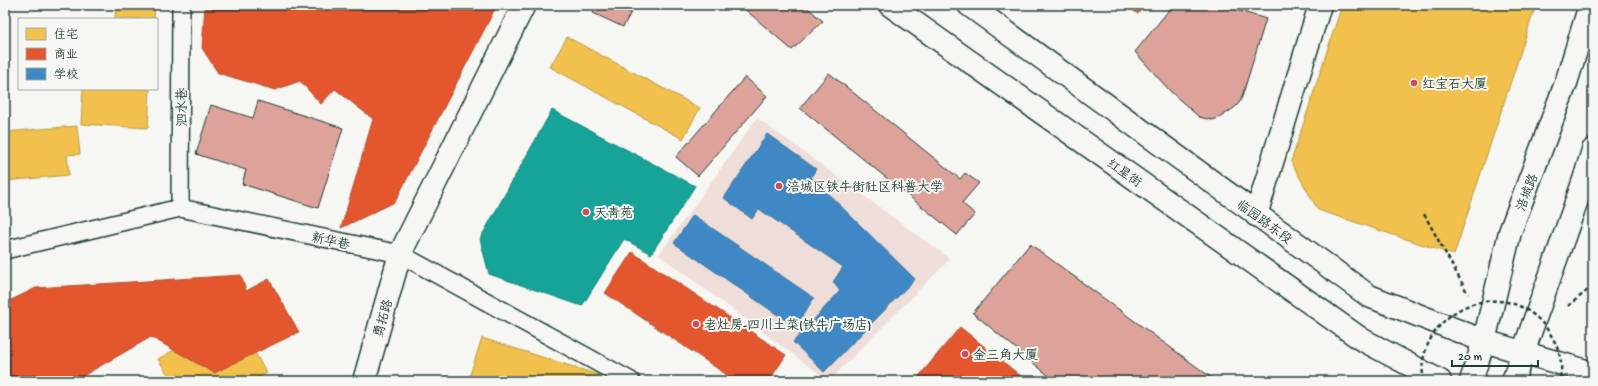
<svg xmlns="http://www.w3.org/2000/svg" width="1598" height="386" font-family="'Gochi Hand','LXGW WenKai TC',sans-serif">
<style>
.built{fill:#eeddd8}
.homes{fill:#f2c14e;stroke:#b39946}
.shops{fill:#e4572e;stroke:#a94f30}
.schools{fill:#3f88c5;stroke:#35729a}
.public{fill:#17a398;stroke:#19847a}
.building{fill:#dda39b;stroke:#1f3d34}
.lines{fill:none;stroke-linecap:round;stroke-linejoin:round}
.service-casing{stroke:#1f3d34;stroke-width:20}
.minor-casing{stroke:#1f3d34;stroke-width:25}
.tertiary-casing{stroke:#1f3d34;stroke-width:25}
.secondary-casing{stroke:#1f3d34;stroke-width:25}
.path{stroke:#1f3d34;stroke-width:2.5;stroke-dasharray:4 3;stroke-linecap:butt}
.service{stroke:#f6f6f2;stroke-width:17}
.minor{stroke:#f6f6f2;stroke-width:22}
.tertiary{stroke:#f6f6f2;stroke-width:22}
.secondary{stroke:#f6f6f2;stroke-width:22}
.path-bridge{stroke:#1f3d34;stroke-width:2.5;stroke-dasharray:4 3;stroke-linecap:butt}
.poi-dot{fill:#d1495b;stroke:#f6f6f2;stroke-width:1.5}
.labels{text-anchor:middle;stroke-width:4;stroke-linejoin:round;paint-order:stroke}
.poi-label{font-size:13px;fill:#1f3d34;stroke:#f6f6f2;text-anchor:start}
.street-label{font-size:13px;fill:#1f3d34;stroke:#f6f6f2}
</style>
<rect width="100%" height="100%" fill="#f6f6f2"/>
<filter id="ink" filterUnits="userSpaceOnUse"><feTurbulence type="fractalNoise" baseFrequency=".025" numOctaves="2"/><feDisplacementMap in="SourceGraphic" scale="8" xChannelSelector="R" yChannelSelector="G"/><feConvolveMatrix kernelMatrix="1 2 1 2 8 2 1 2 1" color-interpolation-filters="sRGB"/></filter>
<g filter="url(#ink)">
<path class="built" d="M757,118L950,259L829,381L659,255Z"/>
<g class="homes">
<path d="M116,5H155L154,19H115Z"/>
<path d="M1342,5H1536L1454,255L1318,210L1291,162Z"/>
<path d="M567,37L700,108L683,139L550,67Z"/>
<path d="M83,89H150L148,128L81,124Z"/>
<path d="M77,126L80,154L67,155L69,175L5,181V132Z"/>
<path d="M53,316L83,381H5V339Z"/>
<path d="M233,316L267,373L252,381H172L158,359Z"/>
<path d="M482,338L599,375L597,381H468Z"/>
</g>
<g class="shops">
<path d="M205,5H497L395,202L341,228L373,119L335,89L321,104L300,81L275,90L218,73L202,48Z"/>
<path d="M1126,5H1144L1138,14Z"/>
<path d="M632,252L786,355L769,381H736L605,293Z"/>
<path d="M241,275L246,291L269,279L299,332L214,373L151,337L74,381H5V303L36,288Z"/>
<path d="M960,327L1027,381H915Z"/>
</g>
<g class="schools">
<path d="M767,134L816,169L811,177L915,279L824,372L793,342L840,291L833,282L843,267L759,209L752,219L724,198Z"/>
<path d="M693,215L814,298L795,327L674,243Z"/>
</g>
<path class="public" d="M552,110L695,186L651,254L624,239L582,306L489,274L480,239Z"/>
<g class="building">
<path d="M597,5H635L623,27L593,13Z"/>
<path d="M740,5H804L823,21L792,50Z"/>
<path d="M1173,5H1220L1266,19L1242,97L1239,103L1234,108L1219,118L1212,120L1199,117L1171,92L1135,52Z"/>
<path d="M829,73L960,179L965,173L979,183L962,203L975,214L957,235L800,108Z"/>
<path d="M745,77L767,96L698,176L676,157Z"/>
<path d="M258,101L343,128L318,208L242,184L246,170L196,154L211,105L253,118Z"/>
<path d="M1030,244L1216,381H1055L973,313Z"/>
</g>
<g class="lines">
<g class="service-casing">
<g id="service">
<path d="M180,208L181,5"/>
<path d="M5,250L180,208L400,254L631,381"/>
</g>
</g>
<g class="minor-casing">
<g id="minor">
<path d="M1256,215L1320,5"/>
<path d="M400,254L524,5"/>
</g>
</g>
<g class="tertiary-casing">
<g id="tertiary">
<path d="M364,381L400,254"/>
<path d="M1471,381L1484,341L1510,232L1566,83L1590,5"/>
<path d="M1513,381L1584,180L1593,150"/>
</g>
</g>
<g class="secondary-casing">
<g id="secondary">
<path d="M890,5L1361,339L1440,381"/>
<path d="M969,5L1369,296L1484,341L1593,373"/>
</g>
</g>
<g class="path">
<path d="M1424,214L1468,294"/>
<path d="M1568,306L1593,286"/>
</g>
<use href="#service" class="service"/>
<use href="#minor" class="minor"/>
<use href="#tertiary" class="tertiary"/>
<use href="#secondary" class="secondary"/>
<path class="path-bridge" d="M1423,381C1423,374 1422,366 1423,360C1436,298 1514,278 1549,332C1555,341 1560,352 1561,363C1562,369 1560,375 1560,381"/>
</g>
</g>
<g class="poi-dot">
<circle cx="1414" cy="83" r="4"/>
<circle cx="779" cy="186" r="4"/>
<circle cx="586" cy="212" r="4"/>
<circle cx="696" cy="324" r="4"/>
<circle cx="965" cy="354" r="4"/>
</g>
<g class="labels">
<g class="poi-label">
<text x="1422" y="88">红宝石大厦</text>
<text x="787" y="191">涪城区铁牛街社区科普大学</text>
<text x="594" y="217">天青苑</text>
<text x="704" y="329">老灶房-四川土菜(铁牛广场店)</text>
<text x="973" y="359">金三角大厦</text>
</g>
<g class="street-label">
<text transform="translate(181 107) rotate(-90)" y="5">泗水巷</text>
<text transform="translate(1125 172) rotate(35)" y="5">红星街</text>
<text transform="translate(1526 192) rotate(-69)" y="5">涪城路</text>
<text transform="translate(1265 221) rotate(36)" y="5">临园路东段</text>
<text transform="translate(331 240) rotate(12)" y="5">新华巷</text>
<text transform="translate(382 318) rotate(-74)" y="5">勇拓路</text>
</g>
</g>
<rect width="1598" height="386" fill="none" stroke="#f6f6f2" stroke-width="20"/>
<rect x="10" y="10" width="1578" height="366" fill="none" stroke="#1f3d34" stroke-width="1.5" filter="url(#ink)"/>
<rect x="18" y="18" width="140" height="72" fill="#f6f6f2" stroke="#a0aca6"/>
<rect x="26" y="28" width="20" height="12" fill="#f2c14e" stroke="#a0aca6"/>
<text x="54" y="38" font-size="12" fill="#1f3d34">住宅</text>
<rect x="26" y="48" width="20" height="12" fill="#e4572e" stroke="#a0aca6"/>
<text x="54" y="58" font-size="12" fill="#1f3d34">商业</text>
<rect x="26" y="68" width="20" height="12" fill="#3f88c5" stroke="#a0aca6"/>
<text x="54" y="78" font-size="12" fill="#1f3d34">学校</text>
<path d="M1452 360v6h86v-6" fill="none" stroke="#1f3d34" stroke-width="2"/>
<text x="1458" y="360" font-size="12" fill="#1f3d34" stroke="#f6f6f2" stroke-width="3" paint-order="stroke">20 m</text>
</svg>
